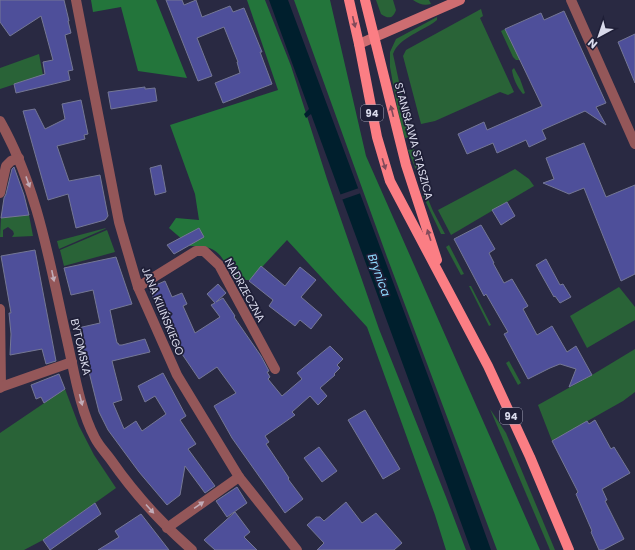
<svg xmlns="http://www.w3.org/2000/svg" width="635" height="550" font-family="Poppins,sans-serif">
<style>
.green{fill:#296337}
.forest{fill:#23753b}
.water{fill:#001f2d}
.pier{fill:#292942}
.building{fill:#4e4f9a;stroke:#747795}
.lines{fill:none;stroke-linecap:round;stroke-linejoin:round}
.street{stroke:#945759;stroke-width:10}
.secondary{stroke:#ce6d71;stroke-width:10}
.primary{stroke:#fb7e84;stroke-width:10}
.oneway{fill:#824a5a}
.oneway2{fill:#c1acb8}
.labels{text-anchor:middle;stroke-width:3.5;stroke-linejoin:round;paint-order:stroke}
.shield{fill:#1f1f37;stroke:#a1a2b5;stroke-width:1}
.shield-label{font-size:10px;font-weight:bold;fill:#d9daeb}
.street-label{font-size:11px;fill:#d9daeb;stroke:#1f1f37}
.water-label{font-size:12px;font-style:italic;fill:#8dd7fc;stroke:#1f1f37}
</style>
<rect width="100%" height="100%" fill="#292942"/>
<g class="green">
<path d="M376,0H393L396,10C393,19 388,19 381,14Z"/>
<path d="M413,0H429L431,4C424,6 419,4 413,0Z"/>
<path d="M481,9L483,16L480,18L514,92L508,95L500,92L435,121L421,124L403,56L406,50Z"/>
<path d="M437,17V20C424,31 399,37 393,54L411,137L405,138L402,129L397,106L390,67V52L396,39Z"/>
<path d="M505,29L515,49L523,57L519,58L520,60H516L513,57L501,31Z"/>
<path d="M39,54L43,75L0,89V68Z"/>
<path d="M514,68L520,79L525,93L523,94C517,87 513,78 512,70Z"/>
<path d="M414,149L420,171L418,172L416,170L408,150Z"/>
<path d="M515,169L529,179L534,186L451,235L438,210Z"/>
<path d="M425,192L433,211L445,234H441L423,196Z"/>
<path d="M29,215L33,236L12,237L14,234L13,231L8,227L3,230V237H0L1,218Z"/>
<path d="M106,228L105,229L59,249L57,241Z"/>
<path d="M107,230L115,252L64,266L60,250Z"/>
<path d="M449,245L464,274L461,275L446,247Z"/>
<path d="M469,286H471L491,325L489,326Z"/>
<path d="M619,287L635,307V320L587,348L570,316Z"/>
<path d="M635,349V392L623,401L552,441L538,405L592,375Z"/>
<path d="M509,361L521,383L518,385L506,363Z"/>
<path d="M65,389L79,426L94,455L116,488L43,540L24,550H0V433Z"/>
<path d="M490,409L506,433L555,550H550Z"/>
</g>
<g class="forest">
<path d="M91,0H156L187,78L138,71L121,7L93,12Z"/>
<path d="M247,0H265L291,66L327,179L379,329L446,497L466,550H446L435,515L367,327L287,240L250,280H235C220,256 221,245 190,246L169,228L176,218L199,220L195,194L170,125L278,90Z"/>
<path d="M294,0H330L366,156L540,550H497L387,257Z"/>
</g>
<path class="water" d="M269,0H288L434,392L491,550H471L311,114L306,118L304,114L309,109Z"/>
<path class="pier" d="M359,188L361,193L341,200L339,195Z"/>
<g class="building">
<path d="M0,0H64L69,21H68L71,33L65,35L73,70L68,71L70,80L16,93L14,84L45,74L43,62L53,60L41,16L10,36L0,22Z"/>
<path d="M166,0H182L184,5L196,0L202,17L230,6L233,12L244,8L262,52H260L272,84L223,103L215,83L240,73L237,62H238L224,27L197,38L212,76L198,81Z"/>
<path d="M564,11L606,103L596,107L606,125L585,111L542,130L546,139L529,147L526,140L497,153L493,143L467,154L458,134L484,122L487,130L542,106L505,29L541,13L544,20Z"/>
<path d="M635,34V83L618,42Z"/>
<path d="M145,87V89L155,88L157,101L111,109L108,92Z"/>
<path d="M81,100L88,134L84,135L85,139L57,146L69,181L100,175L108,216L105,220L76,228L68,194L48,200L23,111L35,109L45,129L65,119L62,104Z"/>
<path d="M584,143L606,197L635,185V274L621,281L584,188L569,194L543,183L554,179L546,158Z"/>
<path d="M161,165L166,192L155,195L150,168Z"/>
<path d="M14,167L24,195L29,215L1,218L4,198L6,194L12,169Z"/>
<path d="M507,202L515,216L501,225L492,210Z"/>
<path d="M481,225L495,249L489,253L494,263H493L504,283L512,279L528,306L523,309L537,335L552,326L567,352L576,346L592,375L569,387L576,369L560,364L550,368L528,379L504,334L508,332L486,294L484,296L454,239Z"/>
<path d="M199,228L204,237L174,254L167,245Z"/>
<path d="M35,250L56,361L46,364L42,349L10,355L11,334L9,313H11L1,256Z"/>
<path d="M116,257L132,304L110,310L117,343H118L119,345H122L145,339L150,352L112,361L122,400L113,403L124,429L136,421L142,431L166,414L155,396L145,402L138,386L163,373L186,416L180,420L196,444L188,449L215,486L205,493L185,466L180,495L167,505L139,472L108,430L99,412L78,328L100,323L93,290L71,295L64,268Z"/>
<path d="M546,259L560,285L563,284L571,297L560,303L555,296L554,297L536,265Z"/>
<path d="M261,266L285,286L300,267L316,280L301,297L322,315L311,329L300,320L295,326L269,306L273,300L249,281Z"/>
<path d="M165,281L172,297L182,293L187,304L183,306L195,333L220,317L211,305L215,303L207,294L218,284L226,293L216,302L223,298L235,316L234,317L261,356L269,371L267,372L270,377L268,379L282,396L302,379L297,373L330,346L343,359L337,365L340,368L334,374L335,375L320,388L327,396L318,405L310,396L292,412L295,415L265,436L269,442L266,444L289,478L288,479L303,499L285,513L232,438L214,406L236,393L217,367L199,379L182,354L170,329L167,330L149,288Z"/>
<path d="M59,374L65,389L44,403L41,397L36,399L31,385Z"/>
<path d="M365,410L400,469L383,479L348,420Z"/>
<path d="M595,420L611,449L614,447L630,473L602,489L607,500L605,501L624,539L603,550H599L591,532L592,531L576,494L578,492L552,441L587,421L589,424Z"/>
<path d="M319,447L337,471L322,482L304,458Z"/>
<path d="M237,487L247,503L227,517L216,501Z"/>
<path d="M346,502L362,523L376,513L402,543L394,550H317L324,543L307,525L316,517H320L324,521Z"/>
<path d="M95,503L101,514L50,550L43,540Z"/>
<path d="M235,512L250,532L244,537L257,550H215L204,540Z"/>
<path d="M141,514L169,550H98L119,537L115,531Z"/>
</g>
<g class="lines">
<g class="street">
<path d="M76,0L119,222L138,287L177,375L239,477L297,550"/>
<path d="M571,0L635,144"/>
<path d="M0,121C38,188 50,265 67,340C74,371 80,410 95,438C99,446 106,453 111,460C134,493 161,523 192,550"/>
<path d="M0,193L6,166L11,161L19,158"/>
<path d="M138,287L196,251H204L219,265L275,369"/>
<path d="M0,309L1,387"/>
<path d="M0,388L1,387L72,362"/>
<path d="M167,528L239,477"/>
</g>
<path class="secondary" d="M359,44L460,0"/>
<g class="primary">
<path d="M349,0L359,44L377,137L390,181L488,366L530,457L569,550"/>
<path d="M365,0L406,165L437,260"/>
</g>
</g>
<defs><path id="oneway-solid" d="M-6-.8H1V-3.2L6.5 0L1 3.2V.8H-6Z"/></defs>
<g class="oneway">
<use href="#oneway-solid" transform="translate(354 22) rotate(77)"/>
<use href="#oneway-solid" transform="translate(392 111) rotate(-104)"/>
<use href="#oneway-solid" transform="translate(384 164) rotate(73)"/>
<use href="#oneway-solid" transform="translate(429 235) rotate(-108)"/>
</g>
<g class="oneway2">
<use href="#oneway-solid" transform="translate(28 182) rotate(70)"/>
<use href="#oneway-solid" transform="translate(53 276) rotate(78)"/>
<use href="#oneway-solid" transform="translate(81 400) rotate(76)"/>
<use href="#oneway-solid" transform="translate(199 505) rotate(-35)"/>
<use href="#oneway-solid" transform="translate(150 509) rotate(48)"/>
</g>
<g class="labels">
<g class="shield">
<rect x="361" y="105" width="22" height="16" rx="3"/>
<rect x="500" y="408" width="22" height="16" rx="3"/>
</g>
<g class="shield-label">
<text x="372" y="117">94</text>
<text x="511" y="420">94</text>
</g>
<g class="street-label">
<text transform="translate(414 141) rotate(75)" y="4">STANISŁAWA STASZICA</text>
<text transform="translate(245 290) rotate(61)" y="4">NADRZECZNA</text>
<text transform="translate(163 311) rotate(68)" y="4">JANA KILIŃSKIEGO</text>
<text transform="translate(81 347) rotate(77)" y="4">BYTOMSKA</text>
</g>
<g class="water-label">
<text transform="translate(379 275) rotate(70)" y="4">Brynica</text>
</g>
</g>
<g transform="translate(599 36) rotate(220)" stroke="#1f1f37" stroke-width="3" paint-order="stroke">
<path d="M0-3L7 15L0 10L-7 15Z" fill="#d9daeb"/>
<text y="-6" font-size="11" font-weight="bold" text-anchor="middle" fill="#d9daeb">N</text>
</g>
</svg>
